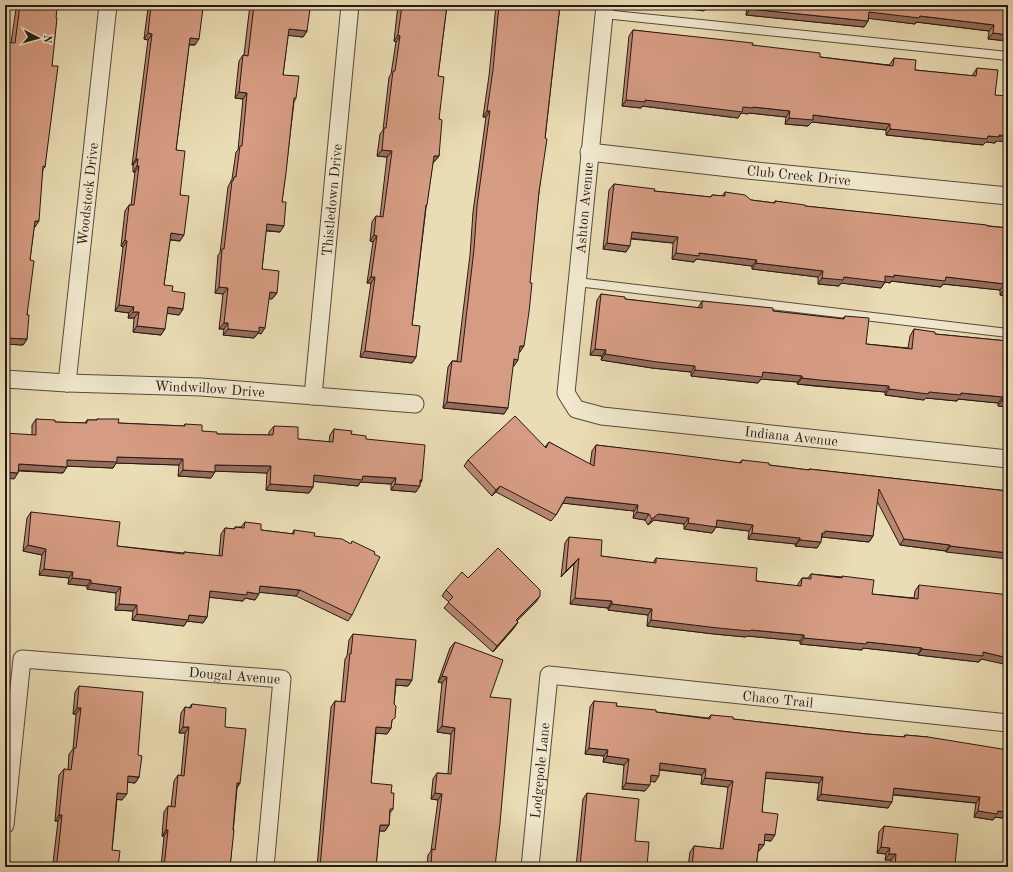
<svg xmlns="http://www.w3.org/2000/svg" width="1013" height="872" font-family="'Old Standard TT',serif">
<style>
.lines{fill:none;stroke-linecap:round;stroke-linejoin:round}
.lane-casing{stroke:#574a3c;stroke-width:10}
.street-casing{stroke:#574a3c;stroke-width:19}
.lane{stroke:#f1e8ce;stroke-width:8}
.street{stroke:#f1e8ce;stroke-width:17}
.wall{fill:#b88671;stroke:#261914}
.shaded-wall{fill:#966d5c;stroke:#261914}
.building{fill:#d69c83;stroke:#261914}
.labels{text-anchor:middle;stroke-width:3.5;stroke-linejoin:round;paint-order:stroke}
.street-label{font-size:14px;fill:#261914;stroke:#f1e8ce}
</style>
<rect width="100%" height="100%" fill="#eadcb4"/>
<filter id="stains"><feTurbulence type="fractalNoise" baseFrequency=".005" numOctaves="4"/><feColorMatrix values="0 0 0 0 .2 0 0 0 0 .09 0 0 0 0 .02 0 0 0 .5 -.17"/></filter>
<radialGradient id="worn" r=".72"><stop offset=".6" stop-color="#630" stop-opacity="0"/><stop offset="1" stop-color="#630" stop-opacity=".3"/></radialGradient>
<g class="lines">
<g class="lane-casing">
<g id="lane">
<path d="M604,14L1008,56"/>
<path d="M577,282L1008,333"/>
</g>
</g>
<g class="street-casing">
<g id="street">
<path id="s1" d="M605,5L566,393L576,409L602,416L1008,459"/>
<path id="s2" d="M589,152L747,170L1008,196"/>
<path id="s3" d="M5,379L67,383L201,387L415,404"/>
<path id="s4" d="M67,383L108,5"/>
<path id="s5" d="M313,396L350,5"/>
<path id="s6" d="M5,825L22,659L282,679L265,867"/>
<path id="s7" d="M530,867L549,675L1008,723"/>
</g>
</g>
<use href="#lane" class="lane"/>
<use href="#street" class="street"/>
</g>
<g class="wall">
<path d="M19,5H47L52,66L45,167L43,169L35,227H34L30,260L27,315V339L23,345L5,344V42L11,43L16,9Z"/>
<path d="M149,5H200L195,45H189L176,150L180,195V241L170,240L164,285L172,291L183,309L179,315L167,313L161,335L133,332L134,318H128L129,313L115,311L123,247L121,246L125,211L129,205H131L135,172H133V165H132L148,40L144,39L148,8Z"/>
<path d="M250,5H288V6L307,31L303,37L288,35L283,75L296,98L294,102L282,202L280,232L266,231L262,269L277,293L272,299L269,298L261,334L258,333L254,338L223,335L224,329H219L223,294L215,293L218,255L220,253L228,187L232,179L236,152L238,150L243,99L235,98L239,61L243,55H244Z"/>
<path d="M398,5H447L438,76L439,119V156L434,162H433L426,208L412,325L416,357L412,363L360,357L371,283H367L373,242L370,241L372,222L376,216L380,217L387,157L377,156L380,134L383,130L389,77L391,74L396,42L394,41Z"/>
<path d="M496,5H560L539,192L520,352H519L514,366L513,365L504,414L443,408L448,367L452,361H457L470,255L473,212L486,117H483L489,76Z"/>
<path d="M747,5H1008V41L988,39L989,31L916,22L915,24L869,18L868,21L864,27L746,15Z"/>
<path d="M633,30L752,45L820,57L889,65L890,64L894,58L915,70L973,76V74L977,68L995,95L996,141L995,143L986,142L983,145L886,135V130L812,122L808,126L785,124L786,117L749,113L748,114L741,113L738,118L642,106L641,108L622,106L629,36Z"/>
<path d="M614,184L654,191L710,197L712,195L722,196L725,192L751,200L774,203L775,201L805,206L1008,228V296L1000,295V290L943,284L941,287L891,281L890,283L885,282L881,288L841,283L839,286L818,284V277L752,269V266L696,259L694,262L672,259L673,243L631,239L626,252L603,249L609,190Z"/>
<path d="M601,294L625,299L698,308L702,301L773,311L842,319L845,316L866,344L908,348L910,336L914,329L935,334L1008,341V407L998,406V403L958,399L957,401L926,398L924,400L885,395V392L814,386L797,384L798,382L761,379L758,383L691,376V372L652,368L601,360L602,356L590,355L597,300Z"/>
<path d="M36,419L55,422L85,423L87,420H96L97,419L118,423L184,426L185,424L202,431L217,434L269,435V432L274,426L298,439L329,442L330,435L334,429L366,439L422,480L416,492L391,490V484L360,482L358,486L313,481V487L309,493L266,490L267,473L215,471L211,478L178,476L179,465L116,463L113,468L67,466L63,473L18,471L14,479L32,434V425Z"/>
<path d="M549,442L590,465L592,451L596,445L739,463L742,460L769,465L809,470V469L1008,491L946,552V551L900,545L877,501L873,536L869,542L822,537L817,548L795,546L796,544L748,539L749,531L716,527L712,533L684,529V524L654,520L648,525L645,520L633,518L634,511L563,503L556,515L551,521L496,492L492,496L464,466L468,460L545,447Z"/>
<path d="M31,512L117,546L183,553L184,552L219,556L221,534L225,528L234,529L235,527H241L245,522L261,530L292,534L294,530L314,536L352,615L348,621L296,596L259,592L255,600L245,598L243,601L209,597L207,617L203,623L187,621L184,626L132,620L133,611L115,610L116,593L87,589V586L68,584L69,578L39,575L42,555L23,551L27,518Z"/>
<path d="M569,537L601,556L653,563L656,558L756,581L798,586V584L802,578H808L811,574L842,577V576L872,594L914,598L915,591L919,585L981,659L979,662L918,655V654L863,648L862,650L800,644V641L747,636L746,637L714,634L647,626L648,615L608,610V608L570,604L574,564L561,577L565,543Z"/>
<path d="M468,578L536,602L517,621L518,622L514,628L493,652L444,608L449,602L442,596L446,590Z"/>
<path d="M353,634L412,680L408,686L396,685L391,728L387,734L376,733L371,783L391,793L393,809L390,813L389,825L385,831H379L376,867H317L331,707L335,701L341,702L345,659L347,656L349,640Z"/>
<path d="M455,642L490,697L495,867H427L428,855L431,851L438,800L431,799L433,779L437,773L448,774L451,734L437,732L442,683L438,682L450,648Z"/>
<path d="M79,686L138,755L139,777L135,783L128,782L122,800L117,799L112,850L118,867H51L53,863L58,821H55L59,775L64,769L68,770L69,754L73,749L76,714H73L75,692Z"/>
<path d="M594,701L616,706L656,712L708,718L711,715L733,719L867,734L903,737L905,735L928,737L1002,818L995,817L993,820L974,817L976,803L893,795L888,808L817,800L819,783L765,778L762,812L771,841L764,840L759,851L758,850L756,867H688L690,852L694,846L720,849L728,787L701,784L702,775L659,770L655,782L650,781L645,791L622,789L624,765L603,762L604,756L585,754L590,707Z"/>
<path d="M192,704L225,727L240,783L237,788L230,867H161L164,836H162L164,812L168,806L171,807L174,781L178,775L181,776L185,733H179L181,713L185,707L189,708Z"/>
<path d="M587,793L635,841L647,867H576L583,799Z"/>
<path d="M884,826L955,865L954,867H891V860H885L886,854L877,853L879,832Z"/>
</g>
<g class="shaded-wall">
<path d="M684,5H708L704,11L682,8Z"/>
<path d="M750,9L868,21L864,27L746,15Z"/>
<path d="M869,12L920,16L994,25L989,31L916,22L915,24L865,18Z"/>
<path d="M289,29L307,31L303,37L284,35Z"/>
<path d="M148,33L152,34L148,40L144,39Z"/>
<path d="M993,33L1008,35V41L988,39Z"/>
<path d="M398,35L400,36L396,42L394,41Z"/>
<path d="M190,38L199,39L195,45L186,44Z"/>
<path d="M239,92L247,93L243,99L235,98Z"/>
<path d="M626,100H645L743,107H753L790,111L786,117L749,113L748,114L741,113L738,118L642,106L641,108L622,106Z"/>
<path d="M487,111H490L486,117H483Z"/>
<path d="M813,115L853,120L890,124L886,130L812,122L808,126L785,124L789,118Z"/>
<path d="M890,129L988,136H1008V142L996,141L995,143L986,142L983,145L886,135Z"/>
<path d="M382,150L392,151L387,157L377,156Z"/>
<path d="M434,156H439L434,162H430Z"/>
<path d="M136,159H138L133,165H132Z"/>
<path d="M137,166H139L135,172H133Z"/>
<path d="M35,221H39L35,227H30Z"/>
<path d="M267,224L284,226L280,232L263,230Z"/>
<path d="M632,232L678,237L673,243L628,238Z"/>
<path d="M171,233L184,235L180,241L167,239Z"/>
<path d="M374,235L377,236L373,242L370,241Z"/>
<path d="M125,240L127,241L123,247L121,246Z"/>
<path d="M607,243L630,246L626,252L603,249Z"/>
<path d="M676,253H699L757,260L752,266L696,259L694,262L672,259Z"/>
<path d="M756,263L823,271L818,277L752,269Z"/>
<path d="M894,275L946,277L1005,284L1000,290L943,284L941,287L891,281L890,283L885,282L881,288L841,283L839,286L818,284L822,278Z"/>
<path d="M371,277H375L371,283H367Z"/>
<path d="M219,287L228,288L223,294L215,293Z"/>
<path d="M1004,289H1008V296L1000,295Z"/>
<path d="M270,292L277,293L272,299L265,298Z"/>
<path d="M119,305L134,307L129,313L115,311Z"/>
<path d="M168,307L183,309L179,315L164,313Z"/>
<path d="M133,312H139L134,318H128Z"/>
<path d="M224,323H228L224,329H219Z"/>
<path d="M137,326L165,329L161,335L133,332Z"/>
<path d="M259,327L265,328L261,334L258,333L254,338L223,335L228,329Z"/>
<path d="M5,338L27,339L23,345L5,344Z"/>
<path d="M520,346H524L520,352H515Z"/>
<path d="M595,349L606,350L602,356L590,355Z"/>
<path d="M365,351L416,357L412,363L360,357Z"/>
<path d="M605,354L695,366L691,372L652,368L601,360Z"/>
<path d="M514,359L518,360L514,366L509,365Z"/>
<path d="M695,370L763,372L802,376L798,382L761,379L758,383L691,376Z"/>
<path d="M802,378L889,386L885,392L797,384Z"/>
<path d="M889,389L961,393L1003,397L998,403L958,399L957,401L926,398L924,400L885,395Z"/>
<path d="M1002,400L1008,401V407L998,406Z"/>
<path d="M447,402L508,408L504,414L443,408Z"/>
<path d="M117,457L183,459L179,465L116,463L113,468L63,466L67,460Z"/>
<path d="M19,464L67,467L63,473L15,470Z"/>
<path d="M215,465L271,466L267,473L211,471Z"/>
<path d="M183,470L215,472L211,478L178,476Z"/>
<path d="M5,472L18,473L14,479L5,478Z"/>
<path d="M314,475L363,476L396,478L391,484L360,482L358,486L309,481Z"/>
<path d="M420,480H422L418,486H420L416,492L391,490L395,484Z"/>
<path d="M270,484L313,487L309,493L266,490Z"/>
<path d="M500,486L496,492L492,496L496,490Z"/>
<path d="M566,497L638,505L634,511L562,503Z"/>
<path d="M637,512L649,514L645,520L633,518Z"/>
<path d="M658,514L689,518L684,524L654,520L648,525L652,519Z"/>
<path d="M717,520L753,525L749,531L716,527L712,533L684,529L688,523Z"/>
<path d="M825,531L873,536L869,542L822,537V533Z"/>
<path d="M752,533L800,538L796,544L748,539Z"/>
<path d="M904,539L950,545L946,551L900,545Z"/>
<path d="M800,540L821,542L817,548L795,546Z"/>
<path d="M28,545L46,549L42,555L23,551Z"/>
<path d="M950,546L1008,553V559L946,552Z"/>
<path d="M579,558L574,564L561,577L566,571Z"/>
<path d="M44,569L73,572L69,578L39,575Z"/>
<path d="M72,578L91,580L87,586L68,584Z"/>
<path d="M91,583L121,587L116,593L87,589Z"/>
<path d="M260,586L300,590L296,596L256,592Z"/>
<path d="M210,591L247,592L259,594L255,600L245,598L243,601L206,597Z"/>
<path d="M540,596L536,602L512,626L516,620Z"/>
<path d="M575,598L612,601L608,608L570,604Z"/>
<path d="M119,604L137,605L133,611L115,610Z"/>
<path d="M612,604L652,609L648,615L608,610Z"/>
<path d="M137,614L189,615L207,617L203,623L187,621L184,626L132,620Z"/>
<path d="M651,620L751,630L804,635L800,641L747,636L746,637L714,634L647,626Z"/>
<path d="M518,622L514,628L493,652L497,646Z"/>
<path d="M804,638L867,642L922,648L918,654L863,648L862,650L800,644Z"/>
<path d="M922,649L983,652L1008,658V665L981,659L979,662L918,655Z"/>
<path d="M442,676L447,677L442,683L438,682Z"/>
<path d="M396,679L412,680L408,686L392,685Z"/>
<path d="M77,708H81L76,714H73Z"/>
<path d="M442,726L455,728L451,734L437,732Z"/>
<path d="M183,727H189L185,733H179Z"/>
<path d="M376,727L391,728L387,734L372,733Z"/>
<path d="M589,748L608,750L604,756L585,754Z"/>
<path d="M607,756L629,759L624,765L603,762Z"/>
<path d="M660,763L706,769L702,775L656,769Z"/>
<path d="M766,772L823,777L819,783L762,778Z"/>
<path d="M651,775L659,776L655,782L647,781Z"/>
<path d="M128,776L139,777L135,783L124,782Z"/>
<path d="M705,778L733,781L728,787L701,784Z"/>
<path d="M237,783H240L236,789Z"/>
<path d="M626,783L650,785L645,791L622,789Z"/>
<path d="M894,788L980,797L976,803L889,794Z"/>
<path d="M117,793L127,794L122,800L113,799Z"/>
<path d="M435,793L442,794L438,800L431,799Z"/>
<path d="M821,794L892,802L888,808L817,800Z"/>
<path d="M978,811H998L1006,812L1002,818L995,817L993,820L974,817Z"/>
<path d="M59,815H62L58,821H55Z"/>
<path d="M380,825H389L385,831H376Z"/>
<path d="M166,830H168L164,836H162Z"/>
<path d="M765,834L775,835L771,841L761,840Z"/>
<path d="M759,844L764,845L759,851L754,850Z"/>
<path d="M881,847L890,848L886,854L877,853Z"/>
<path d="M889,854H896L891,860H885Z"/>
<path d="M946,864L955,865L954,867H945Z"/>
</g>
<g class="building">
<path d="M20,5H47V7L57,8L56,18H57L52,66H58L45,167L43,166L39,221H35L30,260L34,261L27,315H29L27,339L5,338V100L7,83H5V42L15,43Z"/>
<path d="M151,5H200V8H203L199,39L190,38L176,150L185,151L180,195L189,196L184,235L171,233L164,285L173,286L172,291L185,293L183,309L168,307L165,329L137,326L139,312H133L134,307L119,305L127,241L125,240L129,205H134L139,166H137L138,159H136L152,34L148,33Z"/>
<path d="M254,5H288V6L310,9L307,31L289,29L283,75L299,76L296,98H294L286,173L282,202H286L284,226L267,224L262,269L279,271L277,293L270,292L265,328L259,327V332L228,329V323H224L228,288L219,287L222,249H224L232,181H233L234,177H236L240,146H242L247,93L239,92L243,55L248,56Z"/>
<path d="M402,5H447L438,76L444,77L439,119L442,120L439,156H434L427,205H426L412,325L420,326L416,357L365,351L375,277H371L377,236L374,235L376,216L383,217L392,151L382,150L384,128H386L393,71H395L400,36L398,35Z"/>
<path d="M499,5H560L545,138L547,139L539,192L530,283H532L529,312L524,346H520L518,360L514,359L508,408L447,402L452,361L461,362L474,249L477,206L490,111H487L493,70Z"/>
<path d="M750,5H1008V35L993,33L994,25L920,16L919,18L869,12L868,21L750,9Z"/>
<path d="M633,30L753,43L752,45L820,53V57L893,66L894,58L916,60L915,70L976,76L977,68L998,70L995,95L1008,96V136L999,135V137L988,136L987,139L890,129V124L853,120L813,115V120L789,118L790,111L753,107V108L743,107L742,112L645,100V102L626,100Z"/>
<path d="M614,184L655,189L654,191L711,197L712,195L725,196V192L745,195L751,200L775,203V201L805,205V206L987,225V226L1008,228V289H1004L1005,284L946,277L945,281L894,275V277L885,276V282L844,277L843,280L822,278L823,271L756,263L757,260L699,253V256L676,253L678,237L632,232L630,246L607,243Z"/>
<path d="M601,294L625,297V299L702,308V301L773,308V311L844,319L845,316L869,318L866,344L912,349L914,329L935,332V334L1008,341V401L1002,400L1003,397L961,393V395L929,392L928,394L889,389V386L819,380L802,378V376L763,372L762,377L695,370V366L657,362L605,354L606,350L595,349Z"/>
<path d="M515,416L546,448L549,442L594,466L596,445L673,454L741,463L742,460L769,463V465L809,470V469L1008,491V553L950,546V545L904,539L879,489L873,536L825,531V533H822L821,542L800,540V538L752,533L753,525L717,520L716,527L688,523L689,518L658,514L652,519L649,514L637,512L638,505L566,497L556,515L500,486L496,490L468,460Z"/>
<path d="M36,419L55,420V422L87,423V420H97V419H119L118,423L185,426V424L202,425V431L217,432V434L273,435L274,426L298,427V439L333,442L334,429L352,431L351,434L366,436V439L425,445L422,480H420V486L395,484L396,478L363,476L362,480L314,475L313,487L270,484L271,466L215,465V472L183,470V459L117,457V462L67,460V467L19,464L18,473L5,472V433L36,435Z"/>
<path d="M31,512L120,522L117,546L184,554V552L222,556L225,528L235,529V527L244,528L245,522L261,524V530L294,534V530L315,533L314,536L342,539L351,544L352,541L375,552L374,554L380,557L352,615L300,590L260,586L259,594L247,592V595L210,591L207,617L189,615L188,620L137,614V605L119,604L121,587L91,583V580L72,578L73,572L44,569L46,549L28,545Z"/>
<path d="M569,537L602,540L601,556L656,563V558L757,568L756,581L801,586L802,578L811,579V574L842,578V576L874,580L872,594L918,599L919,585L1001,594L1008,596V658L983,652V656L922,649V648L867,642L866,644L804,638V635L751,630L750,631L718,628L651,620L652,609L612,604V601L575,598L579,558L566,571Z"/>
<path d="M498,548L540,590V596L516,620L518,622L497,646L448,602L453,597L446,590L462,572L468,578Z"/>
<path d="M5,575L7,577V584L5,586Z"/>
<path d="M353,634L416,640L412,680L396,679L394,704L396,706L395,718L392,720L391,728L376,727L371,783L392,785L391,793H394L393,809H390L389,825H380L376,867H320L335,701L345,702L350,653L351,654Z"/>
<path d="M455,642L503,660L490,697L511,699L500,823L495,867H431L432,849L435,850L442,794L435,793L437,773L451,774L455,728L442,726L447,677L442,676Z"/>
<path d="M79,686L143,692L138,755L142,756L139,777L128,776L127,794L117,793L112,850L120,851L118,867H54V862H57L62,815H59L64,769L71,770L74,748H76L81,708H77Z"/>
<path d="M594,701L617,703L616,706L656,710V712L710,719L711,715L733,717V719L867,734L905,737V735L928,737L1008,750V800L1006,812L998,811L997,814L978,811L980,797L894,788L892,802L821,794L823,777L766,772L762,812L778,814L775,835L765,834L764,845L759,844L756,867H692L694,846L723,849L733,781L705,778L706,769L660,763L659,776L651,775L650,785L626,783L629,759L607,756L608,750L589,748Z"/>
<path d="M192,704L226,708L225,727L246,729L240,783H237L233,830H234L230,867H164L168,830H166L168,806L175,807L178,775L184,776L189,727H183L185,707L191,708Z"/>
<path d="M587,793L639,799L635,841L649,842L647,867H580Z"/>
<path d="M884,826L958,834L955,865L946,864V867H895L896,854H889L890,848L881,847Z"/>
</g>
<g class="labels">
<g class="street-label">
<text dy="5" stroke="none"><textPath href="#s2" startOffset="211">Club Creek Drive</textPath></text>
<text dy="5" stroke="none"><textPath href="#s4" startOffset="190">Woodstock Drive</textPath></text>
<text dy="5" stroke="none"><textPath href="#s5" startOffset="197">Thistledown Drive</textPath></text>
<text transform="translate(584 208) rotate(-85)" y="5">Ashton Avenue</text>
<text dy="5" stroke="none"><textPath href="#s3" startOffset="205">Windwillow Drive</textPath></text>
<text dy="5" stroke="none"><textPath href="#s1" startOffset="626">Indiana Avenue</textPath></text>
<text dy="5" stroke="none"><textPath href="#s6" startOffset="380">Dougal Avenue</textPath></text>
<text dy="5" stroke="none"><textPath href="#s7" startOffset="423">Chaco Trail</textPath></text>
<text dy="5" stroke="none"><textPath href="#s7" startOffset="97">Lodgepole Lane</textPath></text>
</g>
</g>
<rect width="1013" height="872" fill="none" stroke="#eadcb4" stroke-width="20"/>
<rect x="6" y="6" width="1001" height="860" fill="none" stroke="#261914" stroke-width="2"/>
<rect x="10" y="10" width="993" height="852" fill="none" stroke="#261914"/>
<g transform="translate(38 38) rotate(96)" stroke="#f1e8ce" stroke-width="3" paint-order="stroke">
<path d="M0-3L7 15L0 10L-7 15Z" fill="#261914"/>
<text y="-6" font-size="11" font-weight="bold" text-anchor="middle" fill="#261914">N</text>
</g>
<rect width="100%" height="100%" filter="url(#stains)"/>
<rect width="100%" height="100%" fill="url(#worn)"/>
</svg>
